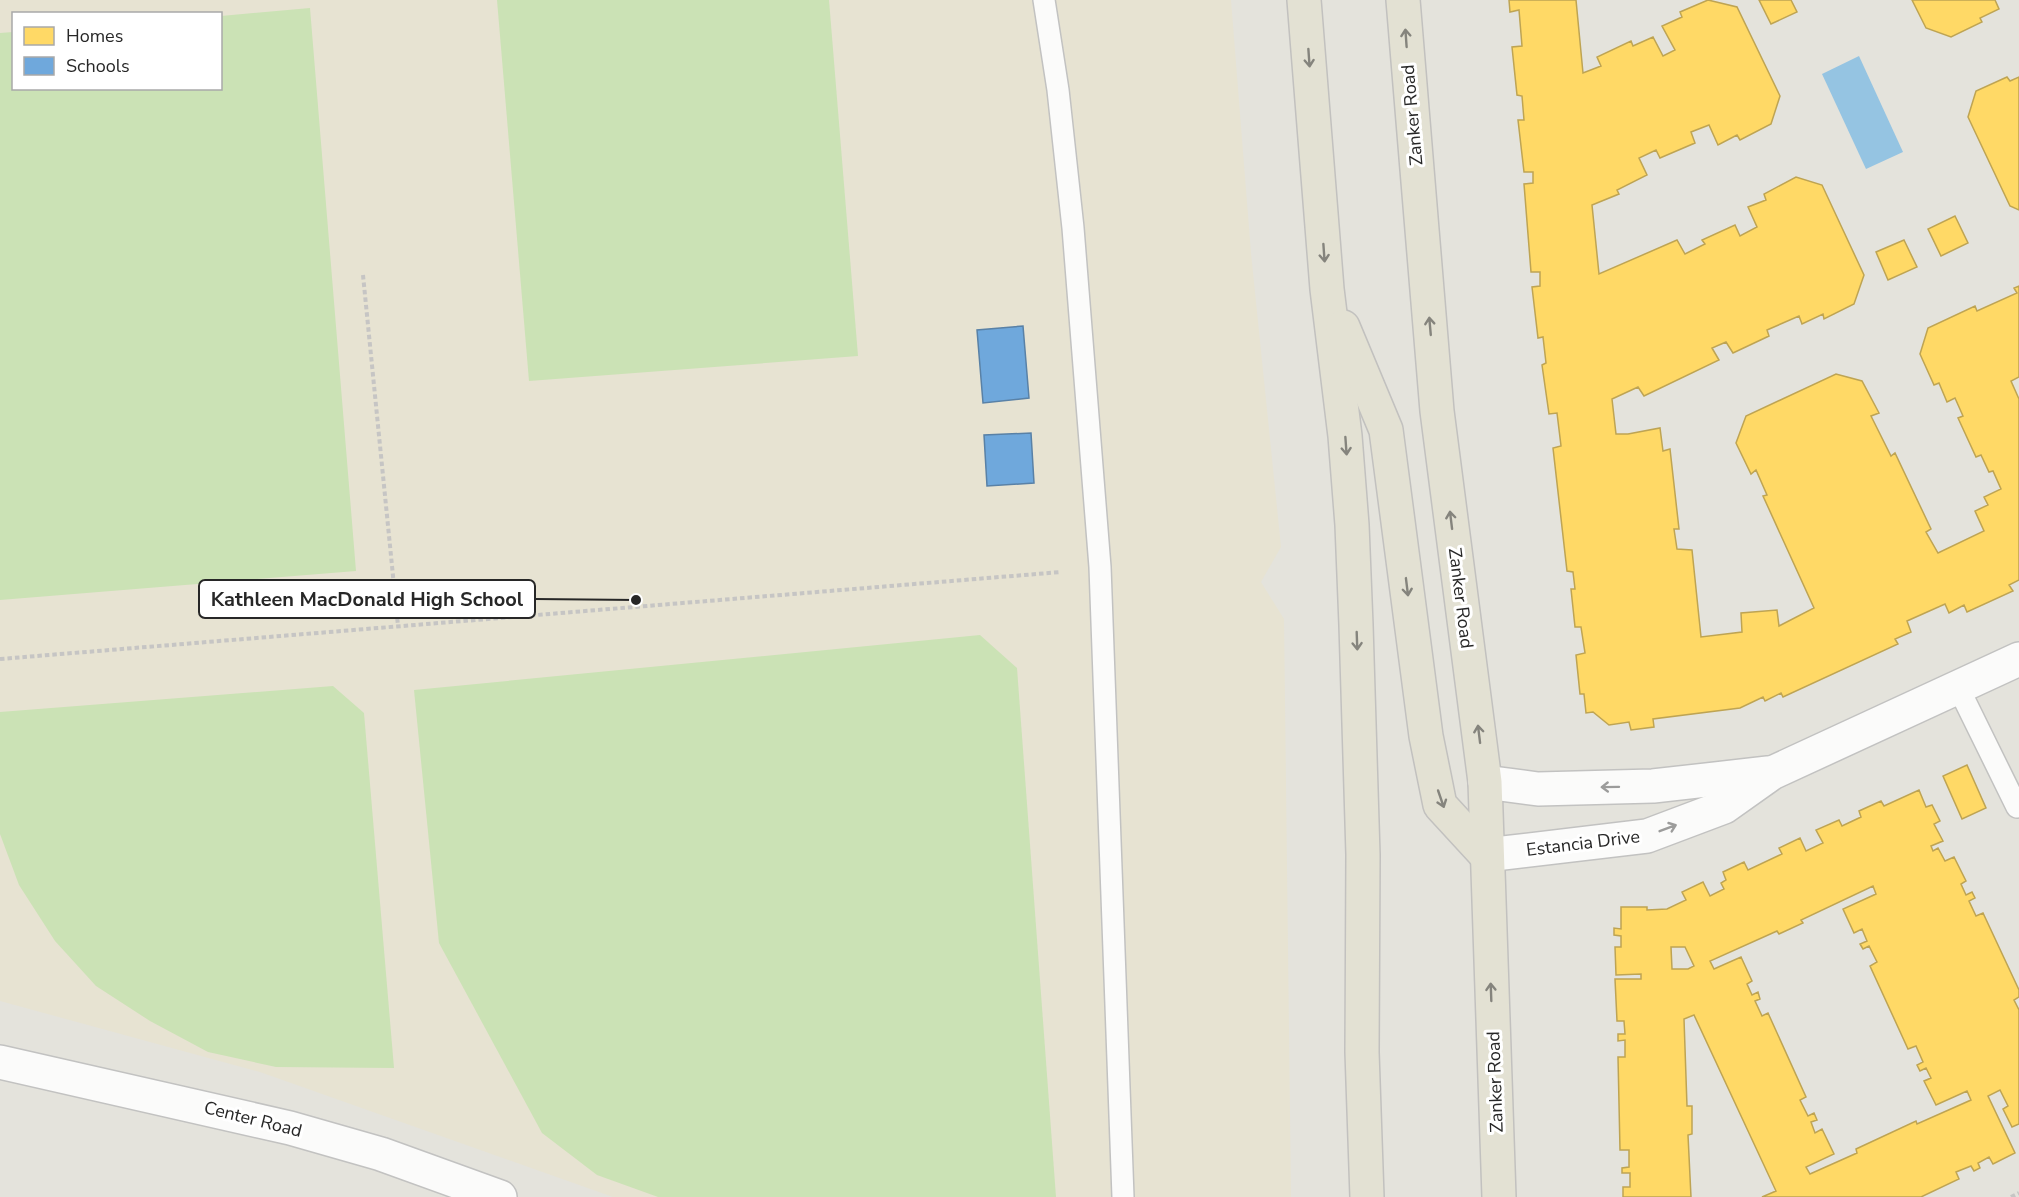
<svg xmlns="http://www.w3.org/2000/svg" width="2019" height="1197" font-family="'Nunito Sans',sans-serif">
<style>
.education{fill:#e7e3d2;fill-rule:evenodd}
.pitch{fill:#cbe2b5}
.water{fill:#95c4e2}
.homes{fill:#ffd966;stroke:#bea453;stroke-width:1.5;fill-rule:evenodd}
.schools{fill:#6fa8dc;stroke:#5981a6;stroke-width:1.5}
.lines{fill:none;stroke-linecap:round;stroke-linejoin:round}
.service-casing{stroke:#c2c2c1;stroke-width:24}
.minor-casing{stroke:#c2c2c1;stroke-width:36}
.primary-casing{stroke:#c2c1bf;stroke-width:36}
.path{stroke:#c6c5c4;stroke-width:4;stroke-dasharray:4.5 3;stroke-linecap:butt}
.service{stroke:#fbfbfa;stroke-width:21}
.minor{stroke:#fbfbfa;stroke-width:33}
.primary{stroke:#e3e1d3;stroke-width:33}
.oneway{stroke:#85847d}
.oneway2{stroke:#9c9c9b}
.labels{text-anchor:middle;stroke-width:6;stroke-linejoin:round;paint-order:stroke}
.street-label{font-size:18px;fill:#272727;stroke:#fff}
.leader{fill:none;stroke:#272727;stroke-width:2}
.callout-dot{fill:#272727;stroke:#fff;stroke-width:2}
.callout{fill:#fff;stroke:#272727;stroke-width:2}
.callout-label{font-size:20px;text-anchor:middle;font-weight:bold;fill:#272727}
</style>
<rect width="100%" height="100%" fill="#e4e3dc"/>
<path class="education" d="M0,0H1231L1251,253L1281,547L1261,582L1284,619L1291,1197H613L260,1072L0,1001ZM14,14H220V88H14Z"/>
<g class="pitch">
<path d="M497,0H829L858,356L529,381Z"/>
<path d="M310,8L356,571L0,600V33L13,32L14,88H220L221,16Z"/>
<path d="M980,635L1017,668L1056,1197H658L597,1175L542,1133L439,943L414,690Z"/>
<path d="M333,686L364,713L394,1068L276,1067L208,1052L150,1021L96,986L55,941L19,885L0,834V712Z"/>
</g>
<path class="water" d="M1859,56L1903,152L1866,169L1822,74Z"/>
<g class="homes">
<path d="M1509,0H1576L1583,73L1601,66L1597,57L1631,41L1633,46L1653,37L1663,56L1675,50L1662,26L1682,17L1680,12L1708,0L1737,7L1780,96L1771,124L1740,140L1737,135L1718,145L1709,125L1691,132L1695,143L1660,158L1656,150L1639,158L1647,175L1617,190L1619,194L1592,205L1599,274L1677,240L1685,254L1705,244L1702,240L1735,225L1740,236L1757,227L1748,207L1766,200L1764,194L1796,177L1822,185L1864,275L1854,304L1824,319L1823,314L1802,324L1799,316L1767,330L1769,336L1733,353L1726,342L1712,348L1719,360L1644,396L1638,387L1612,399L1616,434H1628L1660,428L1663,451L1670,449L1679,529H1674L1677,549L1692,550L1701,637L1742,632L1741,613L1777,610L1779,626L1814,608L1763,496L1767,495L1756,470L1751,474L1736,443L1746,416L1836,374L1862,381L1879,413L1871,416L1891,456L1895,453L1931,529L1926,532L1938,553L1984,531L1975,511L1988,505L1984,497L2001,489L1993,471L1989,472L1981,455L1976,457L1958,418L1963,416L1955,398L1947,402L1939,383L1934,385L1920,354L1928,328L1975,306L1977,311L2017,293L2014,288L2019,286V377L2011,381L2019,399V580L2009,585L2013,591L1967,612L1964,605L1949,613L1945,604L1907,621L1911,632L1895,639L1898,644L1783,697L1781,693L1765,701L1763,697L1740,708L1653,719L1654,727L1631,730L1629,722L1609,725L1593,712L1586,713L1584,694H1580L1576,655L1585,653L1581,627H1575L1571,589H1575L1573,572L1567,571L1553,448L1561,446L1557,413L1549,414L1542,365L1546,363L1543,337L1538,338L1532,287L1540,286V272H1531L1524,184L1533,183V172H1524L1518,120H1524L1522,96L1517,95L1512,47L1522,46L1519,10L1510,12Z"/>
<path d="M1759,0H1791L1797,12L1771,24Z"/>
<path d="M1912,0H1995L1999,9L1980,18L1982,22L1951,37L1926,28Z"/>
<path d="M2007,77L2010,81L2019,77V210L2010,206L1968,117L1976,91Z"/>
<path d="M1955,216L1968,243L1941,256L1928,229Z"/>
<path d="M1904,240L1917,267L1888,280L1876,252Z"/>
<path d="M1967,765L1986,808L1962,819L1943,776Z"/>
<path d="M1919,790L1926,807L1932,805L1940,821L1934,824L1943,841L1931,846L1933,851L1938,848L1945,861L1954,857L1966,881L1961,884L1966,895L1972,892L1975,898L1969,901L1976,916L1983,913L2019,990V997L2014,1000L2019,1010V1124L2012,1127L2003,1109L2008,1106L2000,1090L1988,1096L2015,1153L1993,1164L1989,1157L1978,1163L1980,1168L1974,1171L1971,1166L1956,1172L1959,1179L1921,1197H1762L1776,1191L1694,1015L1684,1019L1687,1106H1692V1134L1688,1135L1691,1197H1623V1187H1630V1173H1622V1168L1629,1167V1150H1620L1618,1057H1625V1040L1618,1041V1034H1625L1624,1021H1617L1615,979H1641V974L1616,975L1615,947H1621V936L1614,935V928L1621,929V907H1647V910L1667,909L1686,900L1682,892L1703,882L1710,896L1724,889L1721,883L1726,880L1723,872L1744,862L1748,870L1782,854L1779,848L1800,838L1806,851L1823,843L1816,830L1839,820L1842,826L1861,817L1859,811L1881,801L1884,806ZM1873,886L1876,894L1843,909L1854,933L1862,929L1867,941L1860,944L1863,949L1869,946L1877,962L1870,966L1908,1049L1916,1046L1923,1062L1917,1065L1920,1071L1926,1068L1931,1078L1924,1081L1936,1105L1967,1091L1971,1100L1917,1124L1916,1121L1856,1149L1857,1153L1810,1174L1806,1167L1834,1154L1822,1129L1815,1133L1811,1122L1817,1120L1814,1113L1808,1116L1800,1100L1806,1097L1768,1013L1762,1016L1755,1001L1760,999L1758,992L1752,995L1747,984L1752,981L1741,957L1714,969L1710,961L1777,931L1779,934L1803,923L1801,920ZM1671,947H1685L1694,966L1688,969H1672Z"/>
</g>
<g class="schools">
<path d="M1023,326L1029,398L983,403L977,330Z"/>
<path d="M1031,433L1034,483L987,486L984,435Z"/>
</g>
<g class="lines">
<g class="service-casing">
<g id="service">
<path d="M1044,0L1058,90L1073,228L1100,567L1123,1197"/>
<path d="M1958,687L2017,807"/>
</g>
</g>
<g class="minor-casing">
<g id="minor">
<path d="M1485,782L1538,789L1653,786L1768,773"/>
<path d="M1486,855L1647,836L1724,807L1772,773L2019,659"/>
<path d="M0,1062L290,1128L381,1154L500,1197"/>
</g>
</g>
<g class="primary-casing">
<g id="primary">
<path d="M1304,0L1327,289L1345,436L1352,525L1356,625L1363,855L1362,1052L1367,1197"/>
<path d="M1403,0L1437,411L1485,782L1499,1197"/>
<path d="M1343,327L1386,430L1426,736L1440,805L1486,855"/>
</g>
</g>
<g class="path">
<path d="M363,275L398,626"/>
<path d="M0,659L1061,572"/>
<path d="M2011,1197L2019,1193"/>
</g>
<use href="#service" class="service"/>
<use href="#minor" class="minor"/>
<use href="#primary" class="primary"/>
</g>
<defs><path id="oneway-shaft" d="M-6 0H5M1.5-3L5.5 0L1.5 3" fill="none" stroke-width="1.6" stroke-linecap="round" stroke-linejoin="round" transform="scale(1.5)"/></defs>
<g class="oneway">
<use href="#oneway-shaft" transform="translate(1406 38) rotate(-94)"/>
<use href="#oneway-shaft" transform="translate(1309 58) rotate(86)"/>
<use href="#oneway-shaft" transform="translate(1324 253) rotate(86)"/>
<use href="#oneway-shaft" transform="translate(1430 326) rotate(-95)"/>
<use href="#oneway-shaft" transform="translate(1346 446) rotate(86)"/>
<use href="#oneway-shaft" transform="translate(1451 520) rotate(-97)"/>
<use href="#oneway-shaft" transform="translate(1407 587) rotate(83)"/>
<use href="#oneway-shaft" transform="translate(1357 641) rotate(88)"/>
<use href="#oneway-shaft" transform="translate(1479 734) rotate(-97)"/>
<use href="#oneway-shaft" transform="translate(1441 799) rotate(71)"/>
<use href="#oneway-shaft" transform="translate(1491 992) rotate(-92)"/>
</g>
<g class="oneway2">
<use href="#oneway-shaft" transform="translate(1610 787) rotate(179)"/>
<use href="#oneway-shaft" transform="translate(1668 828) rotate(-21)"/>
</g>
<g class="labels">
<g class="street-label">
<text transform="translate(1412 115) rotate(-95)" y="6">Zanker Road</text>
<text transform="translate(1461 598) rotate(83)" y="6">Zanker Road</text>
<text transform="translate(1583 843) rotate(-7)" y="6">Estancia Drive</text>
<text transform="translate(1495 1082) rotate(-92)" y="6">Zanker Road</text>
<text transform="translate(253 1119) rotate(14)" y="6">Center Road</text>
</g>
</g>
<path class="leader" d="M636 600L535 599"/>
<circle class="callout-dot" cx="636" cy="600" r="6"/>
<rect class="callout" x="199" y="580" width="336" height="38" rx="6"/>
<g class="callout-label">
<text x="367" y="606">Kathleen MacDonald High School</text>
</g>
<rect x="12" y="12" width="210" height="78" fill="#ffffff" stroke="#a9a9a9" stroke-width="1.5"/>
<rect x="24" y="27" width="30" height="18" fill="#ffd966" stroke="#a9a9a9" stroke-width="1.5"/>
<text x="66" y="42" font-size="18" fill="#272727">Homes</text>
<rect x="24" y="57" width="30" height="18" fill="#6fa8dc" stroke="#a9a9a9" stroke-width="1.5"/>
<text x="66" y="72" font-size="18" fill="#272727">Schools</text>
</svg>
